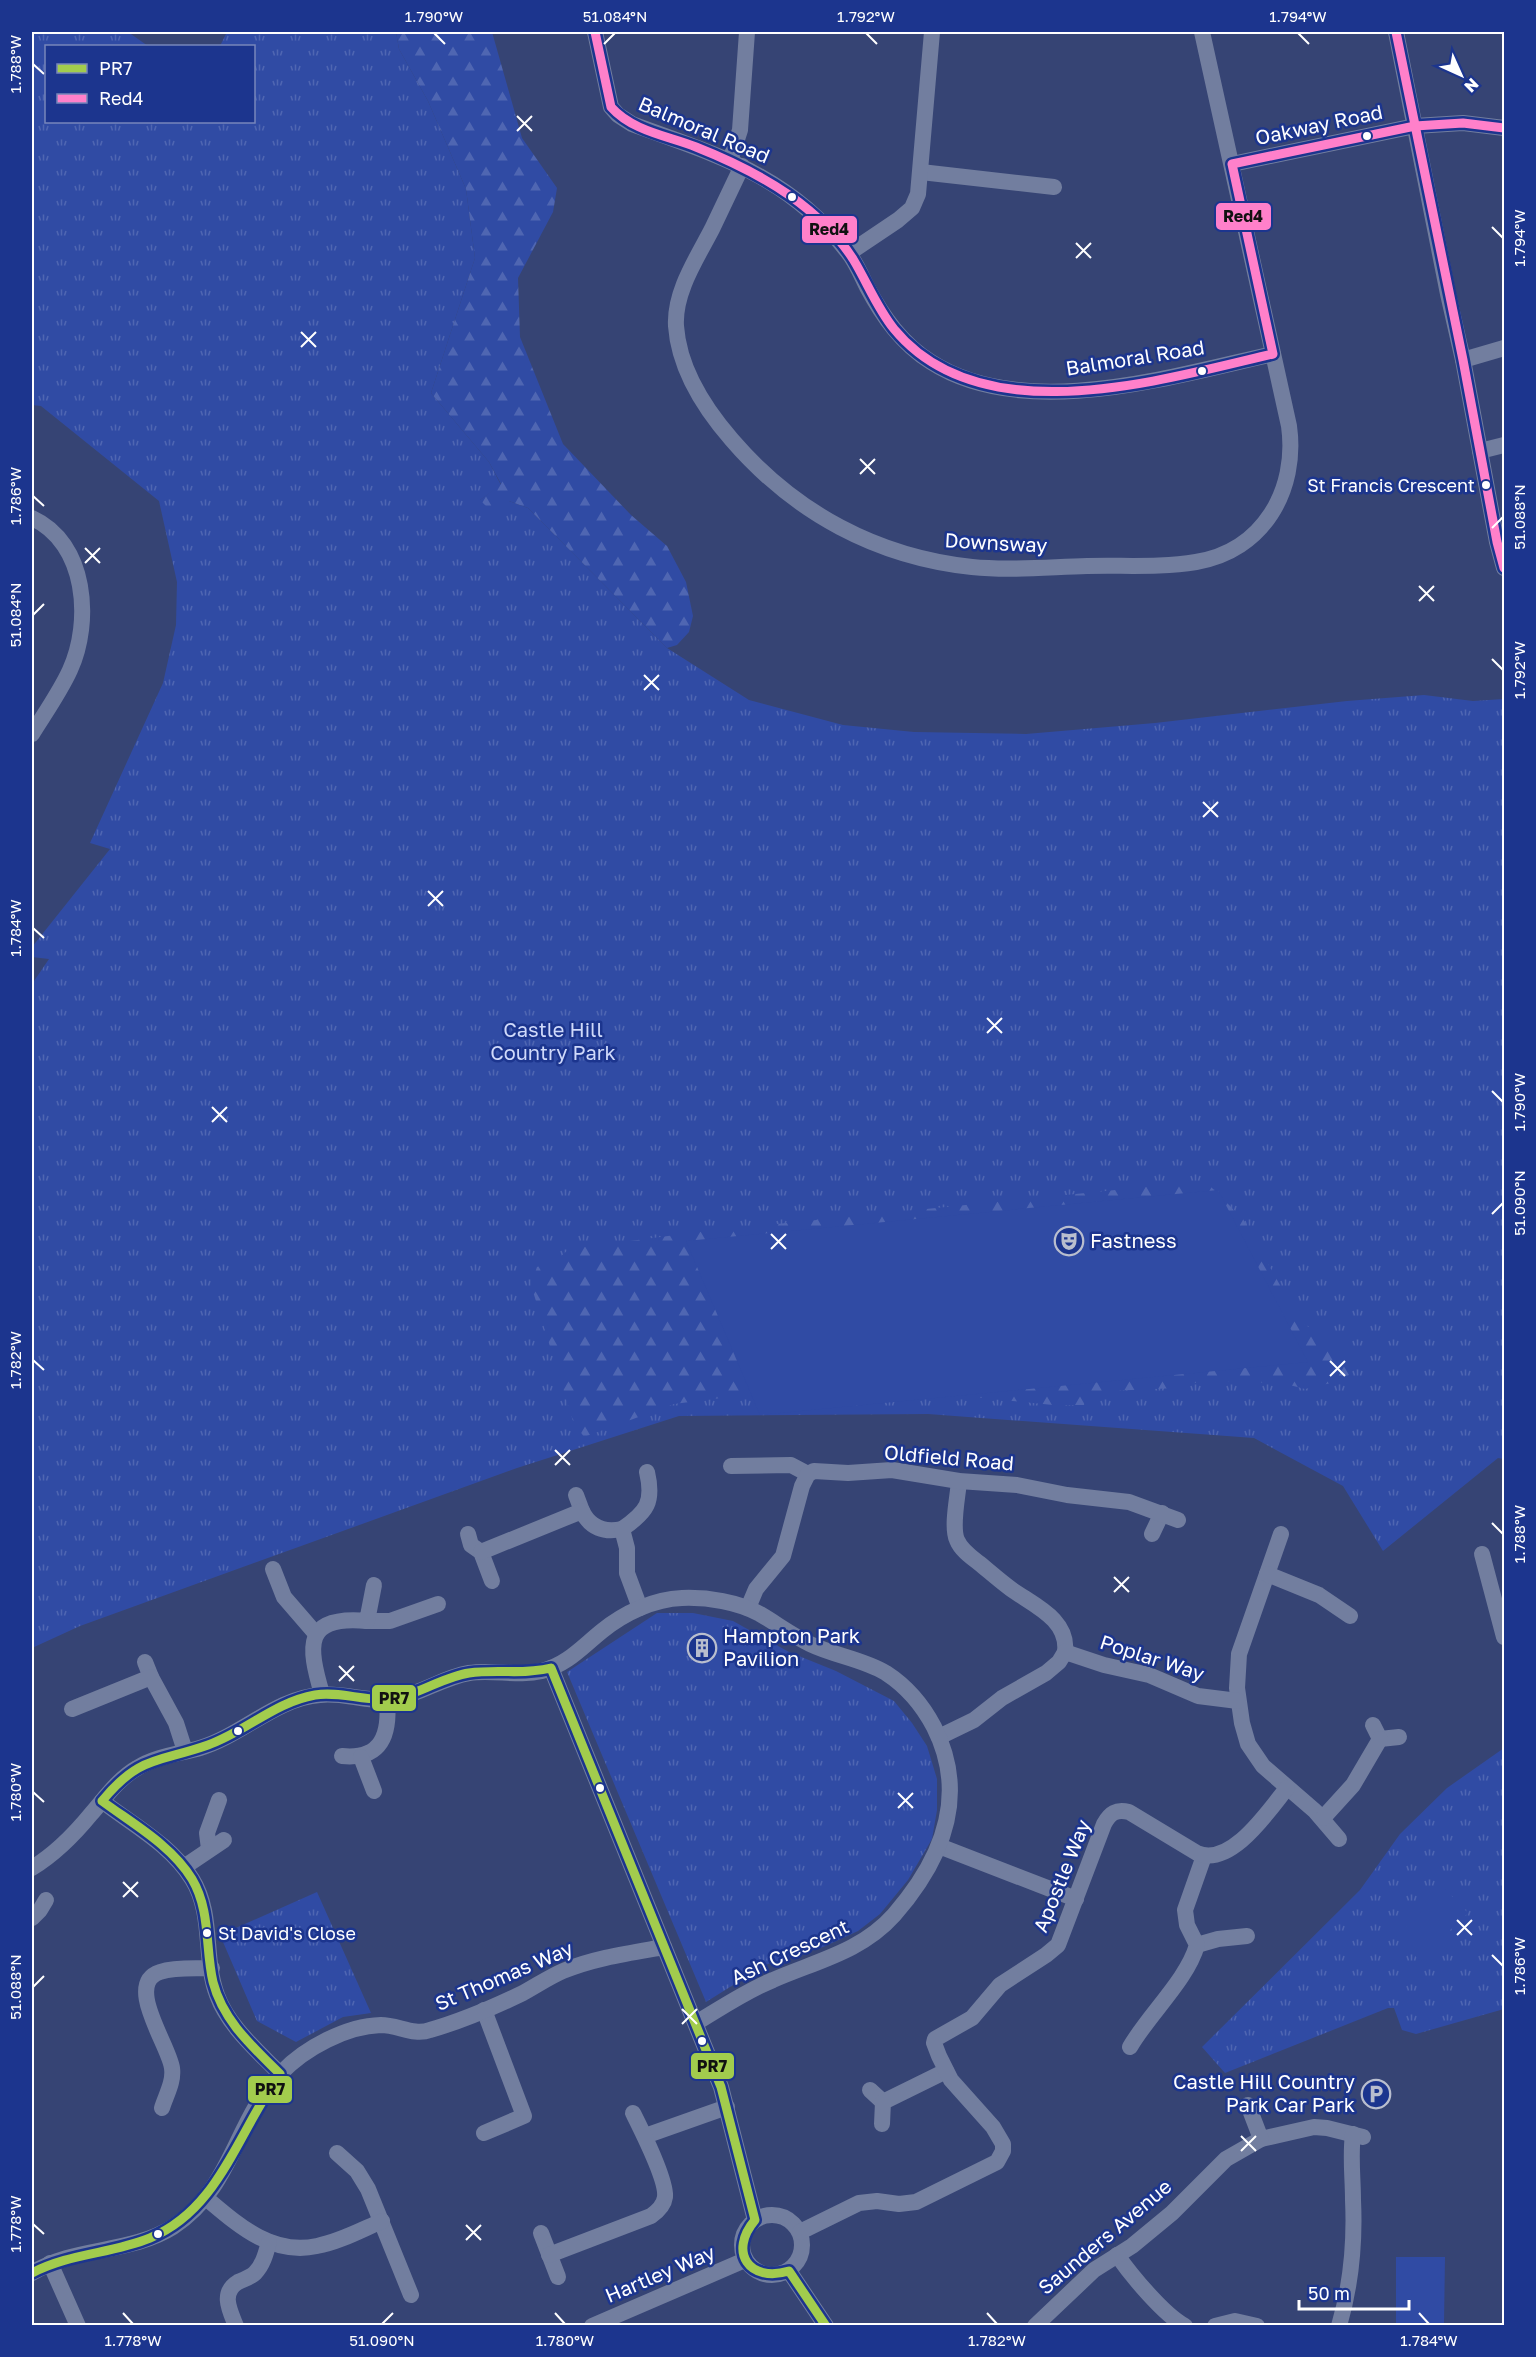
<svg xmlns="http://www.w3.org/2000/svg" width="1536" height="2357" font-family="'Golos Text',sans-serif">
<style>
.grass{fill:url(#grass-tufts)}
.forest{fill:url(#forest-firs)}
.garden{fill:#304ba4}
.lines{fill:none;stroke-linecap:round;stroke-linejoin:round}
.minor{stroke:#727e9f;stroke-width:16}
.bus-1-casing{stroke:#1c358e;stroke-width:14}
.bus-2-casing{stroke:#1c358e;stroke-width:14}
.bus-1{stroke:#a2cc4d;stroke-width:9}
.bus-2{stroke:#ff80ca;stroke-width:9}
.ticks{fill:none;stroke:#fff;stroke-width:2}
.bus-dot{fill:#fff;stroke:#1c358e;stroke-width:2}
.labels{text-anchor:middle;stroke-width:5;stroke-linejoin:round;paint-order:stroke}
.bus-label{font-size:18px;fill:#fff;stroke:#1c358e;text-anchor:end}
.street-label{font-size:20px;fill:#fff;stroke:#1c358e}
.park-label{font-size:20px;fill:#cfd9fa;stroke:#1c358e}
.poi-label{font-size:20px;fill:#fff;stroke:#1c358e;text-anchor:start}
.line-badge{stroke:#1c358e;stroke-width:2}
.pale-badge-label{font-size:16px;text-anchor:middle;font-weight:bold;fill:#111}
.neatline{fill:none;stroke:#fff;stroke-width:2}
.ticks-label{font-size:15px;text-anchor:middle;fill:#fff}
</style>
<defs>
<pattern id="grass-tufts" width="24" height="20" patternUnits="userSpaceOnUse" patternTransform="scale(1.5)"><rect width="24" height="20" fill="#304ba4"/><path d="M3 7l-1-3M5 7V3M7 7l1-3M15 17l-1-3M17 17v-4M19 17l1-3" fill="none" stroke="#4f66b2"/></pattern>
<pattern id="forest-firs" width="22" height="20" patternUnits="userSpaceOnUse" patternTransform="scale(1.5)"><rect width="22" height="20" fill="#304ba4"/><path d="M5 1l3.5 6h-7zM16 11l3.5 6h-7z" fill="#4f66b2"/></pattern>
</defs>
<rect width="100%" height="100%" fill="#364474"/>
<g class="grass">
<path d="M32,32H128L148,46H46V122H254V46H220L227,32H396L399,49L428,101L466,189L475,258L431,393L489,462L501,485L480,500L509,501L528,508L667,648L749,700L843,725L914,732L1026,734L1155,723L1347,701L1424,695L1473,701L1504,699V1459L1498,1458L1383,1551L1343,1486L1254,1438L928,1414L679,1416L517,1468L80,1626L32,1648V984L49,959L32,957V947L110,849L90,843L163,683L176,625L177,582L159,501L41,406L32,405Z"/>
<path d="M657,1613H693L733,1621L789,1652L836,1671L894,1701L912,1723L927,1746L937,1779V1810L932,1839L908,1880L880,1914L858,1931L823,1947L765,1965L706,2002L567,1672Z"/>
<path d="M1504,1748V2009L1416,2034L1402,2030L1394,2008H1388L1225,2073L1202,2047L1360,1890L1400,1834L1447,1788Z"/>
<path d="M317,1892L371,2013L343,2017L296,2042L257,2021L220,1935Z"/>
</g>
<g class="forest">
<path d="M396,32H492L522,138L557,188L553,212L518,278L520,337L563,444L631,515L667,546L686,582L693,616L689,632L677,645L667,648L528,508L509,501L493,513L480,500L501,484L489,462L431,393L475,258L466,189L428,101L399,49Z"/>
<path d="M1205,1181L1243,1219L1300,1321L1352,1357L1358,1365L1344,1380L1305,1389L1282,1383L1202,1381L1176,1388L1088,1392L1084,1405H1053L880,1388H799L674,1404L584,1437L573,1421L531,1285L537,1267L559,1258L569,1249L706,1231Z"/>
</g>
<g class="garden">
<path d="M1218,1190L1308,1362L760,1415L686,1241Z"/>
<path d="M1445,1889L1468,1913L1419,1960L1396,1936Z"/>
<path d="M1396,2257H1445L1444,2325H1396Z"/>
</g>
<g class="lines">
<g class="minor">
<path d="M595,32L611,107L618,115L632,124C719,156 788,175 847,251C856,262 861,275 867,287C883,317 902,344 931,362C1024,422 1173,376 1273,354"/>
<path d="M1396,32L1448,294L1463,360L1497,542L1504,568"/>
<path d="M730,161L740,130L747,32"/>
<path d="M1232,164L1415,126L1463,123L1504,128"/>
<path d="M742,166C732,187 722,208 712,229C697,258 674,292 676,326C679,369 705,409 732,440C795,513 877,557 972,567C1010,571 1049,567 1087,566C1123,565 1161,568 1196,562C1263,551 1298,490 1289,426L1202,32"/>
<path d="M921,172L1054,187"/>
<path d="M849,253L898,220L912,208L918,194L932,32"/>
<path d="M1463,360L1504,348"/>
<path d="M1480,451L1504,445"/>
<path d="M32,518C87,543 92,622 70,670C60,692 45,713 32,734"/>
<path d="M731,1466L791,1465L808,1474"/>
<path d="M959,1481C958,1496 951,1527 957,1540C961,1550 971,1557 979,1563C990,1572 1000,1581 1011,1589C1033,1605 1069,1619 1065,1652"/>
<path d="M576,1495L582,1511"/>
<path d="M468,1534L471,1545L481,1552L492,1581"/>
<path d="M1152,1534L1162,1513"/>
<path d="M1281,1534L1239,1654L1237,1688L1242,1723L1248,1744L1263,1766L1315,1811L1339,1839"/>
<path d="M481,1552L582,1511C590,1528 604,1533 622,1529"/>
<path d="M1482,1554L1504,1637"/>
<path d="M273,1569L284,1597L316,1634"/>
<path d="M1267,1574L1319,1595L1350,1616"/>
<path d="M640,1608L627,1573V1548L622,1529C647,1512 654,1502 647,1472"/>
<path d="M748,1608L756,1589L783,1556L802,1486L808,1474L814,1471L848,1473L892,1470L959,1481L1017,1485L1067,1495L1129,1502L1178,1520"/>
<path d="M367,1621H390L438,1604"/>
<path d="M145,1662L151,1677"/>
<path d="M551,1668L721,2087L755,2220"/>
<path d="M322,1694C308,1646 303,1615 367,1621L374,1585"/>
<path d="M72,1709L151,1677L176,1723L185,1751"/>
<path d="M1373,1725L1380,1739L1399,1737"/>
<path d="M939,1737L974,1720L1002,1698L1046,1673L1059,1662L1065,1652L1104,1665L1149,1675L1198,1696L1238,1701"/>
<path d="M342,1756C382,1760 390,1734 387,1700"/>
<path d="M361,1757L374,1791"/>
<path d="M102,1801C133,1825 171,1845 192,1879C214,1914 203,1958 217,1995C228,2026 258,2051 280,2074"/>
<path d="M1323,1818L1353,1785L1380,1739"/>
<path d="M939,1846L1076,1899"/>
<path d="M209,1849L207,1833L219,1800"/>
<path d="M184,1867L224,1840"/>
<path d="M32,1868C55,1854 73,1836 91,1814C105,1798 118,1779 137,1768C156,1756 179,1754 200,1748C241,1736 276,1698 320,1695C344,1692 368,1703 393,1699C422,1694 441,1678 469,1673C493,1669 518,1677 542,1671C568,1664 582,1647 602,1631C624,1613 654,1599 682,1598C708,1597 738,1602 760,1614C777,1624 793,1636 810,1644C835,1656 863,1659 886,1673C906,1686 923,1706 934,1727C969,1796 942,1860 894,1915C861,1952 816,1961 773,1980C746,1991 721,2008 696,2023"/>
<path d="M32,1918L40,1910L46,1900"/>
<path d="M1197,1945L1218,1939L1247,1936"/>
<path d="M484,2010L524,2116L484,2133"/>
<path d="M1130,2047C1149,2014 1187,1980 1197,1945L1187,1925L1185,1910L1204,1856"/>
<path d="M870,2090L883,2102"/>
<path d="M162,2108C166,2095 174,2082 172,2068C169,2045 124,1984 160,1972C176,1967 195,1969 212,1968"/>
<path d="M882,2124L883,2102L946,2071"/>
<path d="M645,2136L727,2107"/>
<path d="M1261,2139L1314,2127L1327,2128L1363,2137"/>
<path d="M337,2153L357,2171L368,2189L411,2295"/>
<path d="M206,2198C238,2225 272,2256 317,2246C339,2242 361,2230 382,2221"/>
<circle cx="772" cy="2245" r="30"/>
<path d="M800,2232L859,2203L877,2201L899,2204L916,2202L997,2162L1003,2151V2144L993,2127L951,2080L939,2056L934,2043L935,2039L972,2018L1000,1985L1046,1955L1058,1945L1104,1824C1110,1813 1116,1809 1129,1812L1197,1853C1231,1868 1269,1810 1287,1788"/>
<path d="M541,2233L558,2277"/>
<path d="M549,2255L651,2216C658,2211 664,2205 665,2197C667,2180 641,2129 633,2113"/>
<path d="M1117,2255C1131,2275 1164,2315 1185,2326"/>
<path d="M50,2263L78,2326"/>
<path d="M789,2271L826,2326"/>
<path d="M32,2273C75,2246 130,2254 173,2227C234,2187 234,2121 281,2073C305,2048 346,2026 381,2025C398,2025 414,2036 430,2030C462,2021 494,2007 523,1993C536,1986 549,1977 563,1971C594,1958 630,1953 664,1947"/>
<path d="M236,2326C230,2311 220,2293 238,2282C244,2279 250,2278 255,2273C263,2265 266,2253 269,2242"/>
<path d="M592,2326L745,2260"/>
<path d="M1035,2326L1094,2270L1132,2246L1172,2213L1226,2159L1261,2139L1248,2105"/>
<path d="M1215,2326L1235,2321L1257,2326"/>
<path d="M1339,2326C1351,2285 1355,2242 1353,2200C1353,2178 1350,2156 1353,2134"/>
</g>
<g class="bus-1-casing">
<path id="bus-1" d="M32,2273C70,2253 111,2254 150,2238C220,2209 238,2131 280,2074C253,2047 223,2021 213,1982C205,1948 211,1911 192,1879C171,1845 133,1824 102,1801C140,1755 157,1763 208,1745C245,1732 275,1702 315,1695C339,1691 363,1701 387,1699C417,1697 441,1677 469,1673C497,1669 524,1675 551,1668L721,2087L755,2220C728,2252 749,2283 789,2271L826,2326"/>
</g>
<g class="bus-2-casing">
<g id="bus-2">
<path d="M595,32L611,107C632,131 668,136 696,147C729,160 760,175 789,195C813,212 837,234 853,259C867,282 877,308 894,329C981,435 1161,380 1273,354L1232,164L1415,126L1463,123L1504,128"/>
<path d="M1396,32L1463,360L1497,542L1504,568"/>
</g>
</g>
<use href="#bus-1" class="bus-1"/>
<use href="#bus-2" class="bus-2"/>
</g>
<path class="ticks" d="M434,33L445,44M866,33L877,44M1298,33L1309,44M604,44L615,33M33,64L44,74M517,116L532,131M517,131L532,116M1492,227L1503,238M1076,243L1091,258M1076,258L1091,243M301,332L316,347M301,347L316,332M860,459L875,474M860,474L875,459M33,496L44,506M1492,528L1503,517M85,548L100,563M85,563L100,548M1419,586L1434,601M1419,601L1434,586M33,615L44,604M1492,659L1503,670M644,675L659,690M644,690L659,675M1203,802L1218,817M1203,817L1218,802M428,891L443,906M428,906L443,891M33,928L44,938M987,1018L1002,1033M987,1033L1002,1018M1492,1091L1503,1102M212,1107L227,1122M212,1122L227,1107M1492,1214L1503,1203M771,1234L786,1249M771,1249L786,1234M33,1360L44,1370M1330,1361L1345,1376M1330,1376L1345,1361M555,1450L570,1465M555,1465L570,1450M1492,1523L1503,1534M1114,1577L1129,1592M1114,1592L1129,1577M339,1666L354,1681M339,1681L354,1666M33,1792L44,1802M898,1793L913,1808M898,1808L913,1793M123,1882L138,1897M123,1897L138,1882M1457,1920L1472,1935M1457,1935L1472,1920M1492,1955L1503,1966M33,1987L44,1976M682,2009L697,2024M682,2024L697,2009M1241,2136L1256,2151M1241,2151L1256,2136M33,2224L44,2234M466,2225L481,2240M466,2240L481,2225M123,2313L133,2324M555,2313L565,2324M987,2313L997,2324M1419,2313L1429,2324M382,2324L393,2313"/>
<defs>
<g id="theatre-ring" transform="scale(1.5)"><circle r="9.5" fill="#1c358e" stroke="#b9bece" stroke-width="1.5"/><path d="M-5-5.5Q0-4 5-5.5V0Q5 5 0 6Q-5 5-5 0ZM-3.3-2.5H-1v1.5H-3.3ZM1-2.5H3.3v1.5H1ZM-2.8 1Q0 5.5 2.8 1Z" fill="#b9bece"/></g>
<g id="building-ring" transform="scale(1.5)"><circle r="9.5" fill="#1c358e" stroke="#b9bece" stroke-width="1.5"/><path d="M-4-6H4V6H1V3H-1V6H-4ZM-2.5-4.3h1.7v1.8h-1.7ZM.8-4.3h1.7v1.8H.8ZM-2.5-1h1.7V.8h-1.7ZM.8-1h1.7V.8H.8Z" fill="#b9bece"/></g>
<g id="parking-ring" transform="scale(1.5)"><circle r="9.5" fill="#1c358e" stroke="#b9bece" stroke-width="1.5"/><path d="M-3.5-5.5H1a3.5 3.5 0 0 1 0 7H-1V5.5H-3.5ZM-1-3.4V-.6H.8a1.4 1.4 0 0 0 0-2.8Z" fill="#b9bece"/></g>
</defs>
<g fill-rule="evenodd">
<use href="#theatre-ring" x="1069" y="1241"/>
<use href="#building-ring" x="702" y="1648"/>
<use href="#parking-ring" x="1376" y="2094"/>
</g>
<g class="bus-dot">
<circle cx="1367" cy="136" r="5"/>
<circle cx="792" cy="197" r="5"/>
<circle cx="1202" cy="371" r="5"/>
<circle cx="1486" cy="485" r="5"/>
<circle cx="238" cy="1731" r="5"/>
<circle cx="600" cy="1788" r="5"/>
<circle cx="207" cy="1933" r="5"/>
<circle cx="702" cy="2041" r="5"/>
<circle cx="158" cy="2234" r="5"/>
</g>
<g class="labels">
<g class="bus-label">
<text x="1475" y="492">St Francis Crescent</text>
<text x="218" y="1940" text-anchor="start">St David's Close</text>
</g>
<g class="street-label">
<text transform="translate(1319 125) rotate(-12)" y="7">Oakway Road</text>
<text transform="translate(704 130) rotate(23)" y="7">Balmoral Road</text>
<text transform="translate(1135 358) rotate(-9)" y="7">Balmoral Road</text>
<text transform="translate(996 543) rotate(3)" y="7">Downsway</text>
<text transform="translate(949 1458) rotate(5)" y="7">Oldfield Road</text>
<text transform="translate(1152 1658) rotate(18)" y="7">Poplar Way</text>
<text transform="translate(1062 1876) rotate(-68)" y="7">Apostle Way</text>
<text transform="translate(790 1952) rotate(-25)" y="7">Ash Crescent</text>
<text transform="translate(504 1976) rotate(-23)" y="7">St Thomas Way</text>
<text transform="translate(1105 2237) rotate(-40)" y="7">Saunders Avenue</text>
<text transform="translate(660 2274) rotate(-23)" y="7">Hartley Way</text>
</g>
<g class="park-label">
<text x="553" y="1037">Castle Hill<tspan x="553" dy="23">Country Park</tspan></text>
</g>
<g class="poi-label">
<text x="1090" y="1248">Fastness</text>
<text x="723" y="1643">Hampton Park<tspan x="723" dy="23">Pavilion</tspan></text>
<text x="1355" y="2089" text-anchor="end">Castle Hill Country<tspan x="1355" dy="23">Park Car Park</tspan></text>
</g>
</g>
<g class="line-badge">
<rect x="1215" y="202" width="57" height="29" rx="6" fill="#ff80ca"/>
<rect x="801" y="215" width="57" height="29" rx="6" fill="#ff80ca"/>
<rect x="371" y="1684" width="46" height="28" rx="6" fill="#a2cc4d"/>
<rect x="690" y="2052" width="45" height="28" rx="6" fill="#a2cc4d"/>
<rect x="247" y="2075" width="46" height="29" rx="6" fill="#a2cc4d"/>
</g>
<g class="pale-badge-label">
<text x="1243" y="222">Red4</text>
<text x="829" y="235">Red4</text>
<text x="394" y="1704">PR7</text>
<text x="712" y="2072">PR7</text>
<text x="270" y="2095">PR7</text>
</g>
<rect width="1536" height="2357" fill="none" stroke="#1c358e" stroke-width="66"/>
<rect x="45" y="45" width="210" height="78" fill="#1c358e" stroke="#7786bb" stroke-width="1.5"/>
<rect x="57" y="64" width="30" height="9" fill="#a2cc4d" stroke="#7786bb" stroke-width="1.5"/>
<text x="99" y="75" font-size="18" fill="#ffffff">PR7</text>
<rect x="57" y="94" width="30" height="9" fill="#ff80ca" stroke="#7786bb" stroke-width="1.5"/>
<text x="99" y="105" font-size="18" fill="#ffffff">Red4</text>
<g transform="translate(1461 75) rotate(135)" stroke="#1c358e" stroke-width="4.5" paint-order="stroke">
<path d="M0-4.5L10 22L0 15L-10 22Z" fill="#ffffff"/>
<text y="-9" font-size="16" font-weight="bold" text-anchor="middle" fill="#ffffff">N</text>
</g>
<path d="M1299 2300v9h110v-9" fill="none" stroke="#ffffff" stroke-width="3"/>
<text x="1308" y="2300" font-size="18" fill="#ffffff" stroke="#1c358e" stroke-width="4.5" paint-order="stroke">50 m</text>
<rect x="33" y="33" width="1470" height="2291" class="neatline"/>
<g class="ticks-label">
<text x="434" y="22">1.790°W</text>
<text x="615" y="22">51.084°N</text>
<text x="866" y="22">1.792°W</text>
<text x="1298" y="22">1.794°W</text>
<text transform="translate(16 64) rotate(-90)" y="5">1.788°W</text>
<text transform="translate(1520 238) rotate(-90)" y="5">1.794°W</text>
<text transform="translate(16 496) rotate(-90)" y="5">1.786°W</text>
<text transform="translate(1520 517) rotate(-90)" y="5">51.088°N</text>
<text transform="translate(16 615) rotate(-90)" y="5">51.084°N</text>
<text transform="translate(1520 670) rotate(-90)" y="5">1.792°W</text>
<text transform="translate(16 928) rotate(-90)" y="5">1.784°W</text>
<text transform="translate(1520 1102) rotate(-90)" y="5">1.790°W</text>
<text transform="translate(1520 1203) rotate(-90)" y="5">51.090°N</text>
<text transform="translate(16 1360) rotate(-90)" y="5">1.782°W</text>
<text transform="translate(1520 1534) rotate(-90)" y="5">1.788°W</text>
<text transform="translate(16 1792) rotate(-90)" y="5">1.780°W</text>
<text transform="translate(1520 1966) rotate(-90)" y="5">1.786°W</text>
<text transform="translate(16 1987) rotate(-90)" y="5">51.088°N</text>
<text transform="translate(16 2224) rotate(-90)" y="5">1.778°W</text>
<text x="133" y="2346">1.778°W</text>
<text x="382" y="2346">51.090°N</text>
<text x="565" y="2346">1.780°W</text>
<text x="997" y="2346">1.782°W</text>
<text x="1429" y="2346">1.784°W</text>
</g>
</svg>
